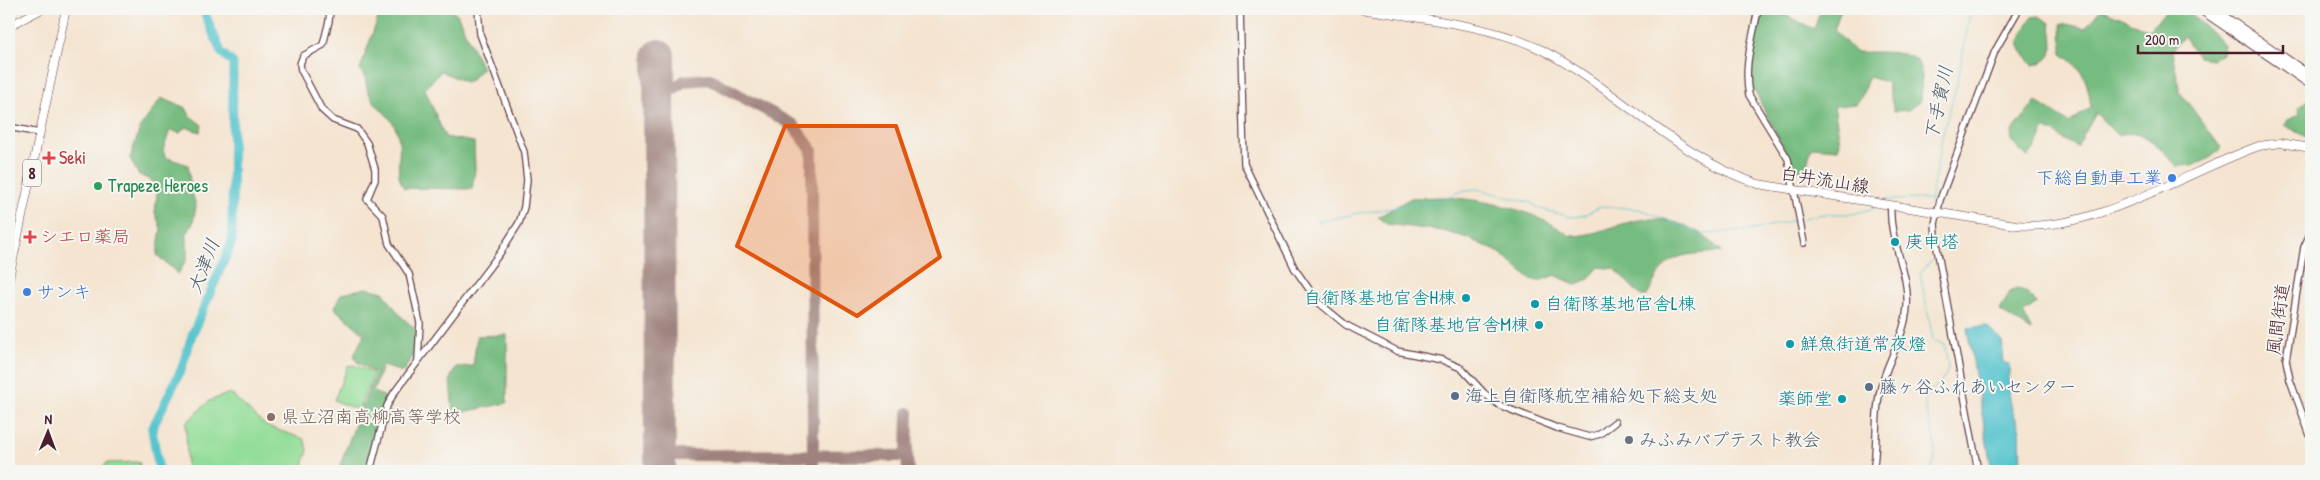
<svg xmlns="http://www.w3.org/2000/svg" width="2320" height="480" font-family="'Patrick Hand','Klee One',sans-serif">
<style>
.green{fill:#93dd98;stroke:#6e7e62}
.forest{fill:#76bc80;stroke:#606e56}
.water{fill:#57c4ce;stroke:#50727c}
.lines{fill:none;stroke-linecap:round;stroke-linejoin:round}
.stream{stroke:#57c4ce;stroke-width:1}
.river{stroke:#57c4ce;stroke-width:9}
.taxiway{stroke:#9f827e;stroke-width:12}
.runway{stroke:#9f827e;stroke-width:32}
.minor-casing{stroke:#643d44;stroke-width:8}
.major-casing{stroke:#643d44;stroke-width:9}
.highway-casing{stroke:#643d44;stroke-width:11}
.minor{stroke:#fff;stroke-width:5.5}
.major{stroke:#fff;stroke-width:8}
.highway{stroke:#fff;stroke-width:9}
.marked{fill:#e0560e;fill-opacity:0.2;stroke:#e0560e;stroke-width:4;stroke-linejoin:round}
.health-dot{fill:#e0444e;stroke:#f6f6f2;stroke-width:2}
.shop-dot{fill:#3f7fe0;stroke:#f6f6f2;stroke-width:2}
.leisure-dot{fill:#2e9e5b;stroke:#f6f6f2;stroke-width:2}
.culture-dot{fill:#0f9aa8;stroke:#f6f6f2;stroke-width:2}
.service-dot{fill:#5c6f8a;stroke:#f6f6f2;stroke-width:2}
.education-dot{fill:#8d6e63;stroke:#f6f6f2;stroke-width:2}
.worship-dot{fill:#6b7280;stroke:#f6f6f2;stroke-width:2}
.labels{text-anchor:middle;stroke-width:4;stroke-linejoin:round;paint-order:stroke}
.shield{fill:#f6f6f2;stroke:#7e6067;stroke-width:1}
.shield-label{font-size:16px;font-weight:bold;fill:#4a1f2b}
.health-label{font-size:18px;fill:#be3a42;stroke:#f6f6f2;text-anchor:start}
.shop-label{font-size:18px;fill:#366cbe;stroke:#f6f6f2;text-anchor:end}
.street-label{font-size:18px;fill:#4a1f2b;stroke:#f6f6f2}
.leisure-label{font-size:18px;fill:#27864d;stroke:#f6f6f2;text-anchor:start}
.culture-label{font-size:18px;fill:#0d838f;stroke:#f6f6f2;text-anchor:start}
.service-label{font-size:18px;fill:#4e5e75;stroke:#f6f6f2;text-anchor:start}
.education-label{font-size:18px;fill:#785e54;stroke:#f6f6f2;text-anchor:start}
.worship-label{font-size:18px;fill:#5b616d;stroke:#f6f6f2;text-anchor:start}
.water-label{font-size:19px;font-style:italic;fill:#4f5964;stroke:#f6f6f2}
</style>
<rect width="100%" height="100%" fill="#f6f6f2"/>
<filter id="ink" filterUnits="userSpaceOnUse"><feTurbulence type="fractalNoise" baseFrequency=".02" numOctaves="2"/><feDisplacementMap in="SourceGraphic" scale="10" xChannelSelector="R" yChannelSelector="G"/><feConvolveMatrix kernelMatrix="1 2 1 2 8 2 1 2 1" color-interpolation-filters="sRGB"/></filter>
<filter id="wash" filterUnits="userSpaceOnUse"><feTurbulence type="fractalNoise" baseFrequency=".0096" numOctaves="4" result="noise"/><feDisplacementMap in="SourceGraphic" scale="20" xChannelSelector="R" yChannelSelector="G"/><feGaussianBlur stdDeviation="1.12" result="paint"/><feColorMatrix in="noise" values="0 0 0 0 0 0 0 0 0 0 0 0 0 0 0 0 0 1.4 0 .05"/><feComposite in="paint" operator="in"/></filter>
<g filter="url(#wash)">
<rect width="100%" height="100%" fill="#f4e4d0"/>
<g class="green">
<path d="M353,365L374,373L358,410L334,400L348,366Z"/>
<path d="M230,393L266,426L304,439L308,450L301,471H187L186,423L209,401Z"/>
<path d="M139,462L141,471H98L107,463Z"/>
</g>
<g class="forest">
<path d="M377,9H451L457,14L482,69L467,83L441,71L425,89L445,137L474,142L475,170L472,189L404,188C394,172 401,160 399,142C396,114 377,112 369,93C364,84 368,77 360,69L378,18Z"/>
<path d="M1762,9H1773L1814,29L1821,9H1841L1834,30L1855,52C1876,53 1899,49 1917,60L1922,76L1920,100L1909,110L1894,111L1887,82L1868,77L1862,96L1856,104L1834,106L1840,143L1838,149L1812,147L1805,170H1795L1752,86L1753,43Z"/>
<path d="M2101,9L2150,30L2167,9H2186L2224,44L2222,54L2212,59L2198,57L2184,36L2172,51L2180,92L2221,148C2208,162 2196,166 2177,166C2158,146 2146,128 2117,135L2096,113L2077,147L2046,128C2039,137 2037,150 2028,157L2011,142L2012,132L2036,101L2069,123L2091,107C2088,82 2084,68 2062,54L2061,23L2085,28Z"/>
<path d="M2039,16L2050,23C2054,41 2057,61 2033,65L2024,55L2019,43L2021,35L2032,17Z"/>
<path d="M161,98L186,108L190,116L202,125L200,132L185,127L180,133L170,130L163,150L165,157L188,165L191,189L196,206L193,223L187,234V259L178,274L157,255L161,228L155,213L158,184L138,174L130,158L140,128Z"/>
<path d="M2311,98V139L2284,125L2288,120L2300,115L2298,108Z"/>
<path d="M1446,197C1490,201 1533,209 1570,236C1593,236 1612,226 1634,221C1667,213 1701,229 1722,252C1677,255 1667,252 1647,296H1641L1615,269L1599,267L1588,279L1577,285L1555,275L1539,281L1530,279L1500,253L1468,238L1443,231L1386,224L1378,217L1411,198Z"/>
<path d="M366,288L383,292L400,315L417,331L416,351L403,372L382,366L373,392L388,398L367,471H338L360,411L376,373L357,362L354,356L364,334L334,308L341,294Z"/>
<path d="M2017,289L2025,291L2037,303L2023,313L2032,331L2000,311L2010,292Z"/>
<path d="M507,335V403L453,414L450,379L456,367L473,366L477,336Z"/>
</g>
<path class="water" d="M1987,326L2002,341L2004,363L2009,364V401L2020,430L2021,471H1992L1967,328Z"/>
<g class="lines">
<g class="stream">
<path d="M1880,200L1931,199"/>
<path d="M1930,202L1943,133L1958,80L1971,9"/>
<path d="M1804,218L1823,214H1852L1875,208"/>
<path d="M1318,222L1359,213L1434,202L1465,190L1477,189L1531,203L1541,209L1570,217L1582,216L1602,206L1639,209L1704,234L1753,230L1794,220"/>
<path d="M1930,471C1944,448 1927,427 1925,404C1923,392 1948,383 1948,366C1948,359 1945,351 1944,344L1933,340L1920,272L1932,261"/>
</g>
<path class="river" d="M159,471L152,429L181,370L192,335L232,242L233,63L221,52L203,9"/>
<g class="taxiway">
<path d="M659,108L668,93L684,81L710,79L793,125L812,150L813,471"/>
<path d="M660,455L907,456L908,471"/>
<path d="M907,456L908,413"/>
</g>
<path class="runway" d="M659,55L660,471"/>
</g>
</g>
<g filter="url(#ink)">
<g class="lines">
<g class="minor-casing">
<g id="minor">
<path d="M330,9L329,21L323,45L303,56L300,64L301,70L322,110L333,120L357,129L367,143L375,169V180L367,199L383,216L389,244L409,274L420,323L418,360"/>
<path d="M1240,9L1244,164L1295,269L1318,302L1346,325L1397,351L1442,360L1461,368L1484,393L1499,405L1557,428L1589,437L1600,434L1615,422"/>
<path d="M1758,9C1753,39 1743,64 1749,95L1788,159L1804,243"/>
<path d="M9,127L39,133"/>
<path d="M2311,232L2304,247L2286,360L2290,380L2311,438"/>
<path d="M370,471L387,406L394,393L500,253L519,223L524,207L527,180L524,152L480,34L478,9"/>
<path d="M1873,471C1878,445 1874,417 1880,391C1886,362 1905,337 1907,307C1910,271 1888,241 1891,205"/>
<path d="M1978,471L1937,248L1935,224L1940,200L1995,51L2019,9"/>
</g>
</g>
<g class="major-casing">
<g id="major">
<path d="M1361,9C1417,18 1492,25 1542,50C1616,88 1678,158 1758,184L2016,225C2093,233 2186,172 2259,146L2280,143L2311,148"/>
<path d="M9,26L42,9"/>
<path d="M9,278L66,9"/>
</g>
</g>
<g class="highway-casing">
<g id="highway">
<path d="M2201,9L2311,84"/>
<path d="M2212,9L2311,77"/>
</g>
</g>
<use href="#minor" class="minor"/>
<use href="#major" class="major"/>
<use href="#highway" class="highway"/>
</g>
</g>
<path class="marked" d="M785,126H896L940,257L857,316L737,246Z"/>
<g class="health-dot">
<path d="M46.5 150.5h5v5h5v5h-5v5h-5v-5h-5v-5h5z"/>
<path d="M27.5 229.5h5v5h5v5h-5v5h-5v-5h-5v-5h5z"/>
</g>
<g class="shop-dot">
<circle cx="2172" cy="178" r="5"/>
<circle cx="27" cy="292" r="5"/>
</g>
<circle class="leisure-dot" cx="98" cy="186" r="5"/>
<g class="culture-dot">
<circle cx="1895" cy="242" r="5"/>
<circle cx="1466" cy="298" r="5"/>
<circle cx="1535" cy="304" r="5"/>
<circle cx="1539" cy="325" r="5"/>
<circle cx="1790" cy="344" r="5"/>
<circle cx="1842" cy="399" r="5"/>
</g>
<g class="service-dot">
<circle cx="1869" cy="387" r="5"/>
<circle cx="1455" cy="396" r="5"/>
</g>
<circle class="education-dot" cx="271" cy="417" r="5"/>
<circle class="worship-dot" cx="1629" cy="440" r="5"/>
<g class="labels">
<rect class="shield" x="23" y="159.5" width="18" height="27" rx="4"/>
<g class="shield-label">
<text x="32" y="179">8</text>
</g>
<g class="health-label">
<text x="59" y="164">Seki</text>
<text x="40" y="243">シエロ薬局</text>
</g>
<g class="shop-label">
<text x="2162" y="184">下総自動車工業</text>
<text x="37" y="298" text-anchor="start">サンキ</text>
</g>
<g class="street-label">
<text transform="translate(1825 180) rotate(9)" y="6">白井流山線</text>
<text transform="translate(2278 319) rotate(-82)" y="6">風間街道</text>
</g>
<g class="leisure-label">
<text x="108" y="192">Trapeze Heroes</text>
</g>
<g class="culture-label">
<text x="1905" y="248">庚申塔</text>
<text x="1456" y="304" text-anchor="end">自衛隊基地官舎H棟</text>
<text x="1545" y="310">自衛隊基地官舎L棟</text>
<text x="1529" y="331" text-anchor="end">自衛隊基地官舎M棟</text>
<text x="1800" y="350">鮮魚街道常夜燈</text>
<text x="1832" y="405" text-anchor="end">薬師堂</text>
</g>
<g class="service-label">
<text x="1879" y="393">藤ヶ谷ふれあいセンター</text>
<text x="1465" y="402">海上自衛隊航空補給処下総支処</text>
</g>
<g class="education-label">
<text x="281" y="423">県立沼南高柳高等学校</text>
</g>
<g class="worship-label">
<text x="1639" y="446">みふみバプテスト教会</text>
</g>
<g class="water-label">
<text transform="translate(1938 103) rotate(-78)" y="7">下手賀川</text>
<text transform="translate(203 266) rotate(-69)" y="7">大津川</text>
</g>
</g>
<rect width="2320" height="480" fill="none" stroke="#f6f6f2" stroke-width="30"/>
<g transform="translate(48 432) rotate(1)" stroke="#f6f6f2" stroke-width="4" paint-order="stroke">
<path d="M0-4L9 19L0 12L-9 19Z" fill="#4a1f2b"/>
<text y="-8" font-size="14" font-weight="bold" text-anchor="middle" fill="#4a1f2b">N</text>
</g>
<path d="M2138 45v8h145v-8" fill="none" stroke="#4a1f2b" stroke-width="2.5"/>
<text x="2145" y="45" font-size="15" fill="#4a1f2b" stroke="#f6f6f2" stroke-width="4" paint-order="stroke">200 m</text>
</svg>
